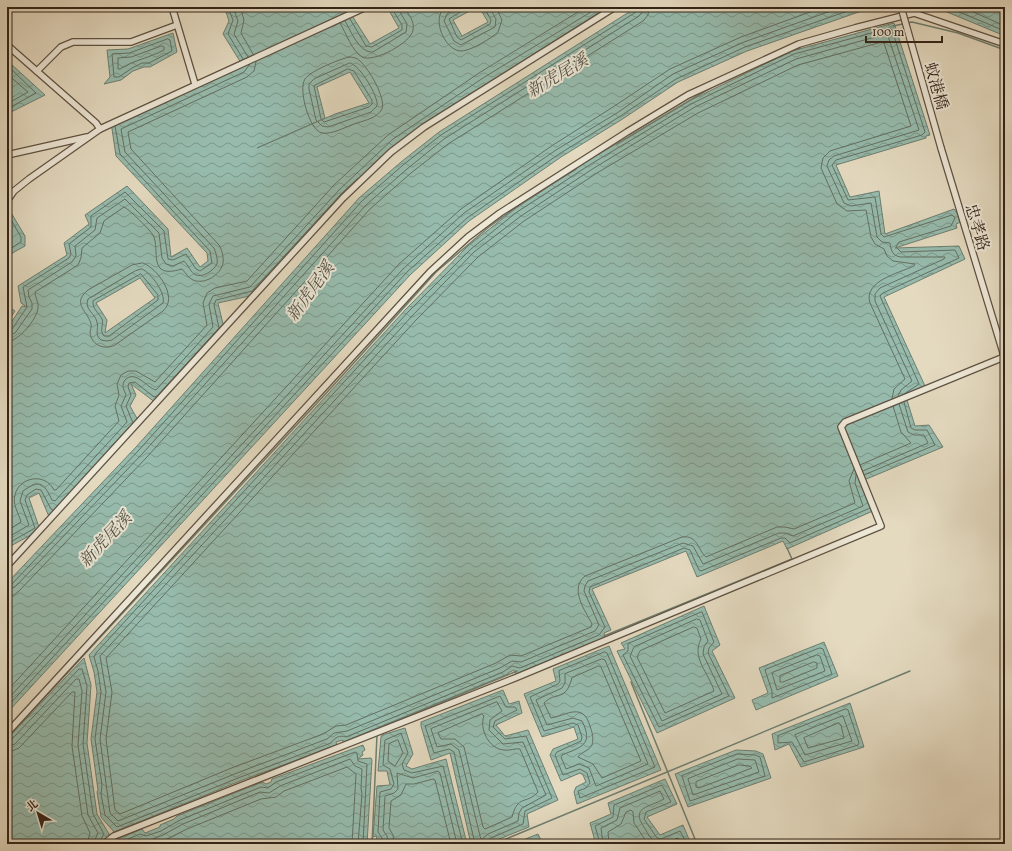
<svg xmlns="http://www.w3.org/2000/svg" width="1012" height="851" font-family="Vollkorn,'Noto Serif TC',serif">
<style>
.water{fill:url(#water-waves);stroke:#6e7f71;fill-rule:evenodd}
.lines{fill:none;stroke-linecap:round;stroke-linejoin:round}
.shore{stroke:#647062;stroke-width:1}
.stream{stroke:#6e7f71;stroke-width:1.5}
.minor-casing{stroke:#5f5242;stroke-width:8}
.minor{stroke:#ede7d6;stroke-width:5.5}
.minor-bridge-casing{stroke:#5f5242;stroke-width:8;stroke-linecap:butt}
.minor-bridge{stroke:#ede7d6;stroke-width:5.5}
.labels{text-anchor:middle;stroke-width:4;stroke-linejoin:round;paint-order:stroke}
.street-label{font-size:16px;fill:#332418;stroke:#ede7d6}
.water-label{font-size:17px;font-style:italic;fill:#515145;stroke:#ede7d6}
</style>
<defs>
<pattern id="water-waves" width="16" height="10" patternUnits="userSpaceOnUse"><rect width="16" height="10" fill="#96bbad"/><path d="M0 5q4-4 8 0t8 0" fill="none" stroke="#7b988c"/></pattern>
</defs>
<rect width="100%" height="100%" fill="#e4dac0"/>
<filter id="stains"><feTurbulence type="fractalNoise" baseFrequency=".005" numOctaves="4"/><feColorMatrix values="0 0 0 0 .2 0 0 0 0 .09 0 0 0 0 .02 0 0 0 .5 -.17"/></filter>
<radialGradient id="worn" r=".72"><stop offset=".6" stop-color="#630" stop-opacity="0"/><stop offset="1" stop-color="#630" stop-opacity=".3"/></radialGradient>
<g class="water">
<path d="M216,7H365L351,14L370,44L399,28L387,7H477L453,20L462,36L488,22L479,7H617L398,147L345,196L254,295L218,303L224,328L156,403L131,384L136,395L130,406L139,422L50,519L39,493L29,498L40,530L7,548V329L22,306L27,307L21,303L18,286L67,255L64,243L89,224L85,215L127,186L168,229L171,257L187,248L200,267L208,261L207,253L116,156L111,122L241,63L223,34L229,21L226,12ZM350,72L369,103L335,114L257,148L325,118L317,87ZM140,278L155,298L105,333L107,320L96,303Z"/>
<path d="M637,7H873L747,51L678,82L621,120L561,157L469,221L410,275L7,713V583L136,447L359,198L401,162L439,132Z"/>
<path d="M935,7H1005V36Z"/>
<path d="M894,23L930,135L926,136V138L836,165L850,197L879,191L885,234L954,209L963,221L956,224L957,228L895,248L959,246L965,259L884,297L925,386L906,397L915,426L929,425L943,447L864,480L875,510L787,549L783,541L697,577L686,551L592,589L611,630L604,633L605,637L516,674L514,670L508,673V674L343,742V740L336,742L337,745L240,781L114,832L101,817L97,792L98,790L91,739L97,692L94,672L89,655L406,309L468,246L515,209L589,160L691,100L792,51Z"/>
<path d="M173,33L177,52L150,67H144L133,71L121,80L104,84L110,77L107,50L128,49Z"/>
<path d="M11,64L45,95L7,114V66Z"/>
<path d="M7,206L25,236V246L7,256Z"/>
<path d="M10,308L15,311L7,323V309Z"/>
<path d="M704,606L720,645L712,651L735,698L657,733L617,651L625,649L621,643Z"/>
<path d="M824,642L838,676L756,710L752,700L768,693L759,668Z"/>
<path d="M609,646L661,770L577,804L574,792L576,787L586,782L583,775L580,773L561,781L550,755L553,749L578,739L574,727L542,737L524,694L556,681L553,669Z"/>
<path d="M84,658L91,685L87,743L97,814L109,834L101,844H7V739Z"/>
<path d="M503,690L509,704L519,701L522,713L496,725L505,736L528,730L558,800L527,814L529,827L487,844H471L450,753L431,760L421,726V722Z"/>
<path d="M850,703L864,747L801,767L789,744L775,750L772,734Z"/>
<path d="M405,728L413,754L406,766L412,769L446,759L467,844H379L376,836L373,837L377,786L390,785L387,771H378L381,737L382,735Z"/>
<path d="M363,745L365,750L362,752L363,755L358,759L371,758L372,760L367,844H109L112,841L142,829L145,833L160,827V825L174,819L177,816L262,782L266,784L271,782L272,779Z"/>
<path d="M736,750L756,751L763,754L771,778L688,807L675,774Z"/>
<path d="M665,779L677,804L647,817L660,835L683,825L691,844H592L595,841L590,823L611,814L608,803Z"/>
<path d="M538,834L543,844H513Z"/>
</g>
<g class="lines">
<g class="shore">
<path d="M225,7L229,10L233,20L228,34L243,59"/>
<path d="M233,7L238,21L234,34L248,57"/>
<path d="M240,7L244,20L241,33L253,54"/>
<path d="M445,7C431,18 444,49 460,51C469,52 492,38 498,32L502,20L496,7"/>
<path d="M458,7L447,14L444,21L454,41L461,45L495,27L496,19L489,7"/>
<path d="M468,7L449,19L457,37L461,40L490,24L491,20L484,7"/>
<path d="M947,7L1005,31"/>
<path d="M962,7L1005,26"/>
<path d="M350,19L366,46L372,47L402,30V25L391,7"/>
<path d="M345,21C351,31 359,53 373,52L406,32L407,24L397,7"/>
<path d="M340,23C346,33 352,51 362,57C374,63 412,42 413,30C415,21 408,14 404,7"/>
<path d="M168,39L170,40L172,51L149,63H142L132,68L119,77H114L112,54L129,53Z"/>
<path d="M162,46L164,47V50C149,58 134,60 120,69H118V58L131,57Z"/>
<path d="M349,57C353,57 357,58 360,61C369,69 386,98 382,109C377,118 366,120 357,123C347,126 332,135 322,133C309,130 298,89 305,79C310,71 340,59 349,57Z"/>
<path d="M350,63C360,65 379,97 377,106L371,112L328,127L322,126L316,120L309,89V84L314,79Z"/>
<path d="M7,69H11L36,93L7,109"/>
<path d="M348,69L354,71L372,100V104L369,107L324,122L321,119L314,86Z"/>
<path d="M7,74L28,92L7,104"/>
<path d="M459,101L600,12"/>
<path d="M7,213L21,237V242L7,251"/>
<path d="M143,263C157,268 179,297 163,311L115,345C105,350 92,346 90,333C90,330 92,327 91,324C88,311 71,304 88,290L132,265Z"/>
<path d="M142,269C151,273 166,293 163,303L112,340L107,341L101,340C94,334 99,330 97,322C95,313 84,310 88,299L135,271Z"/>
<path d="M141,274L158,295V300L109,336H104C99,330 104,325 102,319C99,313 92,309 93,301Z"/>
<path d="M7,331L12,329L27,307L23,287L69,258L71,254L69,244L91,227V216L125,192L164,231L168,259L173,260L186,254L196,269L200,271L212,263L210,251L120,154L115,126"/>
<path d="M7,336L15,333L32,309V303L29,297L28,290L72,262L76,256L75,246L95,230L97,218L125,199L159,233L162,258L166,264L173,266L184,261C188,265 191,273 196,275C203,278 214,270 217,264C218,259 216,253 214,248L125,152L121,129L244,72L250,64"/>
<path d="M7,342C19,341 37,319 38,308C39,302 35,298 35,292L78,265L81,258L82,248L100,233L104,221L124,207C129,209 150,230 153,235C161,250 146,280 182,269C186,273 188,278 193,280C204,285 221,275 223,263C224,258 222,250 219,245L131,149L128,132L247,77L254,71L256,62"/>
<path d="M133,423L126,406L131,395L128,387L129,383L135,382L154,397L157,396L219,328L214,305L216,300L252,291L342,193L358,178"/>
<path d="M860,465L911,443L901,432L893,406"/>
<path d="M854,469L849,481L855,503L794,529L785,527H777L706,557C697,549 698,535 682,537L585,576C569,589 585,610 592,624L591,627L521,656L510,655L496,663L346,725L336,726L323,734L234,767L120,814L115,810L106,739L112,692L106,658L417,319L478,257L524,221L597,173L698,113L798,65L882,42L884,43L911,126L830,151L823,158L821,168L837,204L847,211L866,210L871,237L875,244L884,249L887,256L893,261L915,264L914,266C899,273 863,281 870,303L905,379L894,389L892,399"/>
<path d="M863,471L928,443L924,435H914L908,432L899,404"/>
<path d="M856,475L855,483L863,506L793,536L785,533H779L703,564L693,546L683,543L588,581L585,586L584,591L599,625L595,631L521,662L512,661L500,668L347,731L334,733L327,739L237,773L118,821L110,813L100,739L106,692L100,656L413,315L474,252L521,216L594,168L695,107L796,59L886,34L888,36L919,130L834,156L829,160L827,166L844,203L851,206L871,203L877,237L882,242L890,243C891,250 892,256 901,257H945L944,259L880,288L875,294V301L912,381L901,390L898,396"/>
<path d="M864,475L935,445L927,430H915L911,428L904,402"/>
<path d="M870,508L790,543L785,538H781L701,571L699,570L690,550L684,548L590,587L589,592L605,627L599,635L520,668L512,666L503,672L346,737C340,735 335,737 331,743L238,778L117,827L105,815L101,794L102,785L95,739L101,692L98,671L94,657L96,653L409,311L471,249L517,212L591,164L693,103L794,54L890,28L892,30L925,132L922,135L836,160L832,165L848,200L875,197L881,234L884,237L952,215L955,218L951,226L899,242L896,247L901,252L955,250L959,258L883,293L880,296L919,384L904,394"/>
<path d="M7,531L21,522C19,514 12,504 15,495C19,477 45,472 54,490H56L119,421L115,406L119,395L117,384L121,375L128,371H136L155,382L207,325L203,303L207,293L215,288L247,281L334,185L388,135L479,73L586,7"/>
<path d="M7,538L29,525L20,501L23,491C40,479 44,483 52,500L55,501L127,422L121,406L126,395C124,390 121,385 125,380C135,369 147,388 156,390L213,327L209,304L213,296L250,287L339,190L393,139L483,78L599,7"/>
<path d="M7,544L35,528L25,500L27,495L36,489L41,490L51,509L53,510"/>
<path d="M7,585L12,584L139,450L362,201L403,165L441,135L636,12L638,7"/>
<path d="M7,590L15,587L143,453L366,205L407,169L444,139L639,16L642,12L643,7"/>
<path d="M7,596L14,595L19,591L147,457L370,209L411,173L448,144L643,21L648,15L649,7"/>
<path d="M702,612L714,642L709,648L708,653L729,696L659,727L623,655L628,651V644Z"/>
<path d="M697,619L700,620L708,641L704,647L703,654L722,694L662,721L630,656L634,647Z"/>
<path d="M694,627L697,628L701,639C691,658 709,673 714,691L665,713L637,657L640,651Z"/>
<path d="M820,648L823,649L832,674L772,698V691L765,670Z"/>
<path d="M605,652L607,653L655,767L580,798L578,791L586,788L590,783L587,773L580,769L563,775L555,755L557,752L581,741L582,737L578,725L573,723L544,731L530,697L558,684L560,681L559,671Z"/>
<path d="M817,655L820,656L825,671L777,690L772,673Z"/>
<path d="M602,659L605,660L648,764L596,786L589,768L579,764L566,769L561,757L562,755C581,747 594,745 582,721L573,718L547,725L536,700L562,688L565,683V674Z"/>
<path d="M814,662L817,663V668L783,682H780V676Z"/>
<path d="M599,666L601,667L641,761L602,778L593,764L578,757C581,752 589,751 592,745C594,738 592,732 590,726C583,702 567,715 551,718L544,703C557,690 565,703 572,678Z"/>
<path d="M7,691L399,264L461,209L553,145L613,107L670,69L741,37L824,7"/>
<path d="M7,700L403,269L464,213L556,150L617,113L673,74L744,42L842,7"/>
<path d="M497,702L502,711L490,720L489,730L503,744L523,742L546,795L522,808L519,813L518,821L488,834L481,840L459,750L451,744L437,747L431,729Z"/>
<path d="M7,707L407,272L467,218L559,154L619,117L676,79L745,47L859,7"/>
<path d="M846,709L848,710L859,743L858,745L804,762L792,742L778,743V736Z"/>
<path d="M482,714L484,716C479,729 489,749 504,750C510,751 515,748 520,749L538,792C526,805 518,794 512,817L485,829L483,827L464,747L455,739H441L438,733Z"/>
<path d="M843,716L852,741L805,755L795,735Z"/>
<path d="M839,723L841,725L844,738L808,748L804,738Z"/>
<path d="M398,740L403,753L395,766L388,761L389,744Z"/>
<path d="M7,742L11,740L79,669H82L87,686L83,744L93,814L104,834L98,844"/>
<path d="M7,747L15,744L76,679H79L82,691L78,745L88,815L98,833L93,844"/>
<path d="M7,753L19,748L72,692H75L72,746L82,816L90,833L87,844"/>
<path d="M737,754L755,755L760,757L765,776L690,801L682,776Z"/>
<path d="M738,759L755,760L759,772L693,795L688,779Z"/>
<path d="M739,765L750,766L752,768L699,788L696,787V782Z"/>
<path d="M116,844L140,834L146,836L161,831L180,820L261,787L268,788L276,782L355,752L357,753L358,761L367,764L363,844"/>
<path d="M129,844L139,840L148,841L163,835L183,824L260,792L269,793L280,786L350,759L355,766L362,769L361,788L362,794L358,844"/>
<path d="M157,844L187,829L261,799L276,797L284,791L347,767L356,774L352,844"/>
<path d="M383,844L382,838L378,832L380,792L391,789L394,784L390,769L383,765L385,740L401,733L408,753L402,764L404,770L412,773L443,766L463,844"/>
<path d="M388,844L387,836L383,830L385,796L394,793L398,789L397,773L413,778L438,771L440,773L457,844"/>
<path d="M394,844L393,835L389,828L391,801L401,795L406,784H414L433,779L435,780L451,844"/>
<path d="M475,844L454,752L449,749L434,753L425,726L500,696L506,707H515L517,710L495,721L493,727L505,739L526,736L552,798L525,811L523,824L489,839L487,844"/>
<path d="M598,844L599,840L595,826L613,817L614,805L662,785L671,802L646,812L644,819L657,838L661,839L680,831L687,844"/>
<path d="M603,844L601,828L617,820L620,808L660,791L664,799C650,807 630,807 644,827C647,832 650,838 655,842L663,844L678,838L681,844"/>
<path d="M609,844L608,832L621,824L626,812L631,810L633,812L634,823L648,844"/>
</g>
<g class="stream">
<path d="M893,26L912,22L958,33L1005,50"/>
<path d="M794,50L801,48"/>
<path d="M764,63L788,53"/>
<path d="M617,144L712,87"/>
<path d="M604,636L792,559L787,548"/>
<path d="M631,682L697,844"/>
<path d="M7,738L342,376L436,272L489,227L533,195L576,169"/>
<path d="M336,746L517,671"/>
<path d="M109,835L328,748"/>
<path d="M372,844L377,735"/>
<path d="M494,844L910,671"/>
</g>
<g class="minor-casing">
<g id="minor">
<path d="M172,7L195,84"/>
<path d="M7,45L96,123L100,129"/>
<path d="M37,71L61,47L73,42H131L177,25"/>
<path d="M941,148L1005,359"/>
<path d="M7,155L87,137"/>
<path d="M7,201L14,191L29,179L100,129L366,7"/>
<path d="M7,566L343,198L391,152L424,127L615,7"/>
<path d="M7,733L430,272L468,237L500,213L627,132L688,95L799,44L855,28L914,13L1005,44"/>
<path d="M104,844L114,836L515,678L881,526L841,427L845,422L1004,357"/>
</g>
</g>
<use href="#minor" class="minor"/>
<g class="minor-bridge-casing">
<path id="minor-bridge" d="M901,7L941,148"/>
</g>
<use href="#minor-bridge" class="minor-bridge"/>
</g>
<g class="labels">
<g class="street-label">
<text transform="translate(937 86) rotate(74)" y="6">蚊港橋</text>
<text transform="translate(978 227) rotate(73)" y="6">忠孝路</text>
</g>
<g class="water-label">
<text transform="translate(557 75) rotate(-31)" y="6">新虎尾溪</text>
<text transform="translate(310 291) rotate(-54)" y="6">新虎尾溪</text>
<text transform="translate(105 539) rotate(-47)" y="6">新虎尾溪</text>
</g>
</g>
<rect width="1012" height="851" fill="none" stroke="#e4dac0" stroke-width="24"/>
<rect x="8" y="8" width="996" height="835" fill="none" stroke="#332418" stroke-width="2"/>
<rect x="12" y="12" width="988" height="827" fill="none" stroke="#332418"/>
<g transform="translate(38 813) rotate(322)" stroke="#ede7d6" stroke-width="3" paint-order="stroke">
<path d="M0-3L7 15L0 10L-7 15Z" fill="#332418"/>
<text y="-6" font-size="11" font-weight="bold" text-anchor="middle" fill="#332418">北</text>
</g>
<path d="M866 36v6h76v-6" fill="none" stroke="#332418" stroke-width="2"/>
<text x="872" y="36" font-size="12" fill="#332418" stroke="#ede7d6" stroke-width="3" paint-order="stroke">100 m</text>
<rect width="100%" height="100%" filter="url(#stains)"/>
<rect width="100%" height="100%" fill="url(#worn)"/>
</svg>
